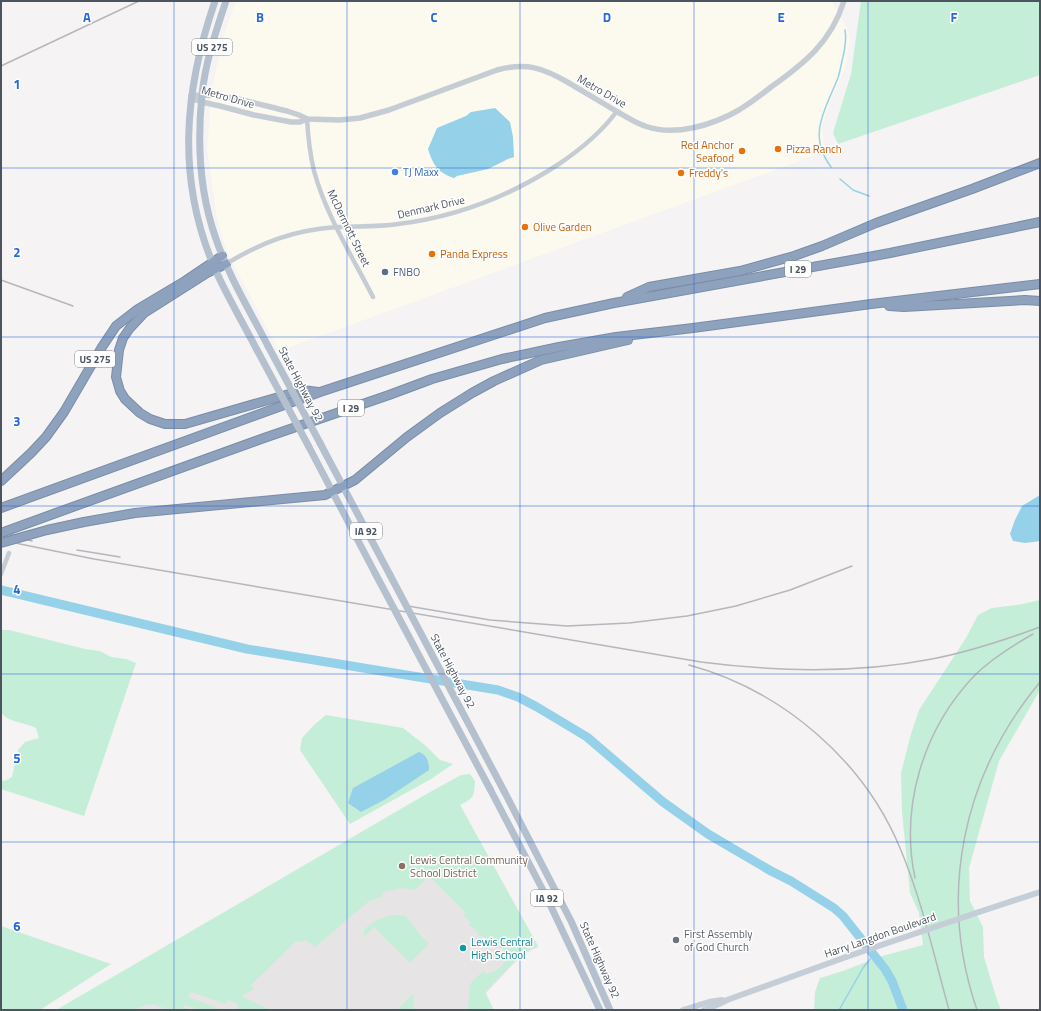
<svg xmlns="http://www.w3.org/2000/svg" width="1041" height="1011" font-family="'Titillium Web',sans-serif">
<style>
.commercial{fill:#fcf9ef}
.education{fill:#e6e4e4}
.green{fill:#c5eed8}
.water{fill:#95d1e8}
.lines{fill:none;stroke-linecap:round;stroke-linejoin:round}
.stream{stroke:#95d1e8;stroke-width:1.5}
.river{stroke:#95d1e8;stroke-width:9}
.motorway-casing{stroke:#798da9;stroke-width:10}
.minor{stroke:#c5ccd3;stroke-width:4.5}
.tertiary{stroke:#c5ccd3;stroke-width:5.5}
.secondary{stroke:#c5cdd7;stroke-width:6}
.primary{stroke:#b5c0cf;stroke-width:7}
.motorway{stroke:#8ea2bd;stroke-width:8}
.rail{stroke:#b5b7bc;stroke-width:1.5}
.motorway-bridge-casing{stroke:#798da9;stroke-width:10;stroke-linecap:butt}
.secondary-bridge{stroke:#c5cdd7;stroke-width:6}
.primary-bridge{stroke:#b5c0cf;stroke-width:7}
.motorway-bridge{stroke:#8ea2bd;stroke-width:8}
.grid{fill:none;stroke:#2668db;stroke-width:1;stroke-opacity:0.55}
.food-dot{fill:#e8710a;stroke:#fff;stroke-width:1.5}
.shop-dot{fill:#3f7fe0;stroke:#fff;stroke-width:1.5}
.service-dot{fill:#5c6f8a;stroke:#fff;stroke-width:1.5}
.education-dot{fill:#8d6e63;stroke:#fff;stroke-width:1.5}
.worship-dot{fill:#6b7280;stroke:#fff;stroke-width:1.5}
.culture-dot{fill:#0f9aa8;stroke:#fff;stroke-width:1.5}
.labels{text-anchor:middle;stroke-width:3;stroke-linejoin:round;paint-order:stroke}
.shield{fill:#fff;stroke:#81878f;stroke-width:1}
.shield-label{font-size:10px;font-weight:bold;fill:#4b545f}
.street-label{font-size:11px;fill:#4b545f;stroke:#fff}
.food-label{font-size:11px;fill:#c56008;stroke:#fff;text-anchor:start}
.shop-label{font-size:11px;fill:#366cbe;stroke:#fff;text-anchor:start}
.service-label{font-size:11px;fill:#4e5e75;stroke:#fff;text-anchor:start}
.education-label{font-size:11px;fill:#785e54;stroke:#fff;text-anchor:start}
.worship-label{font-size:11px;fill:#5b616d;stroke:#fff;text-anchor:start}
.culture-label{font-size:11px;fill:#0d838f;stroke:#fff;text-anchor:start}
.grid-label{font-size:13px;text-anchor:middle;font-weight:bold;fill:#2668db;stroke:#fff;stroke-width:3;stroke-linejoin:round;paint-order:stroke}
</style>
<rect width="100%" height="100%" fill="#f5f3f3"/>
<path class="commercial" d="M236,1H832L847,28L850,39L845,69L830,101L822,127L824,152L279,351L227,252L217,219L207,149L212,88L225,32Z"/>
<path class="education" d="M449,785L538,947L521,956L486,993L494,1010H68Z"/>
<g class="green">
<path d="M861,1H1040V75L838,144L833,133L851,74Z"/>
<path d="M1040,600V690L999,761L969,868L970,901L983,927L984,957L997,1000L1001,1010H814L815,992L820,978L843,971L882,956L923,945L919,913L910,893L902,812L901,773L911,734L919,710L966,638L978,615L992,608L1023,604Z"/>
<path d="M1,630H9L85,649L100,651L111,657L126,659L136,663L84,816L1,789V780L5,781L12,777L18,750L25,742L39,738L36,728C24,722 10,723 1,713Z"/>
<path d="M326,715L403,728L426,746L440,760L453,764L431,779L350,824L300,750L302,738L314,725Z"/>
<path d="M470,774L475,781C474,797 474,798 460,805L538,946L522,954L485,992L493,1010H465L468,1008L470,984L483,971L486,974C497,972 505,965 508,954L493,940L490,942L483,936H479L476,930L469,925L471,922L463,915L465,912L429,876L415,890L402,888L382,892L383,896L368,902L315,947L306,940L300,942L296,941L251,985L254,989L241,996L271,1010H240L237,1009L238,1004L228,1000L226,1004L191,992L188,997L222,1010H199L185,1005L183,1007L190,1010C184,1010 177,1011 171,1010C155,1006 151,1000 135,1010H56L423,796L461,775Z"/>
<path d="M394,915L405,916L422,937L429,943L410,963L374,927L364,937V930C373,921 382,917 394,915Z"/>
<path d="M1,926L111,964L40,1010H1Z"/>
<path d="M413,994L414,1010H398V1009Z"/>
</g>
<g class="water">
<path d="M495,108L510,122L513,137L514,157L508,159L488,169L457,176L454,178C438,173 433,165 428,149L437,128L466,116L471,112Z"/>
<path d="M1040,495V541L1025,543L1013,541L1010,534L1015,520L1022,506Z"/>
<path d="M419,752C427,755 429,762 429,770L384,800L361,812L348,803L353,788Z"/>
</g>
<g class="lines">
<g class="stream">
<path d="M831,167C807,135 825,110 838,78C840,72 841,64 843,57C845,48 847,39 845,30"/>
<path d="M840,179L853,190L869,196"/>
<path d="M839,1010L863,968L874,954"/>
</g>
<path class="river" d="M1,590L247,649L498,690L518,697L537,707L587,737L663,802L708,834L771,871L791,881L834,908L843,916L885,969L892,981L903,1010"/>
<g class="motorway-casing">
<g id="motorway">
<path d="M226,264L207,273L144,313L130,328L123,338L119,350L116,377L120,391L125,399L140,413L150,419L165,424H185L303,390L318,392"/>
<path d="M627,297L649,287L740,271L794,256L822,246L876,223L972,189L1040,163"/>
<path d="M889,306L904,307L1025,300L1040,301"/>
<path d="M1,481L31,453L46,437L64,412L102,347L116,326L138,309L185,281L222,256"/>
<path d="M1,508L320,392L545,318L614,303L890,253L1040,222"/>
<path d="M56,513L264,438L389,395L432,379L502,359L559,347L616,337L693,328L871,304L1040,284"/>
<path d="M84,522L135,513L325,495L355,480L407,437L440,413L472,393L494,381L541,360L628,340"/>
</g>
</g>
<g class="minor">
<path d="M307,119C308,137 310,154 314,171C326,215 352,256 373,297"/>
<path d="M226,264C262,242 294,230 337,227C357,226 378,227 398,224C456,217 510,196 559,164C581,149 601,133 617,111"/>
<path d="M1,574L9,553"/>
</g>
<g class="tertiary">
<path d="M191,96C218,91 260,105 287,111L299,115L307,119L340,120L360,118L389,110L497,70C527,62 543,68 569,83C584,92 600,101 616,111C625,116 635,123 645,126C674,137 713,125 739,110C750,103 761,95 771,87C805,63 831,42 844,1"/>
<path d="M191,96L196,100L202,102L220,106L254,115L291,122H300L307,119"/>
</g>
<g class="secondary">
<path d="M979,912L1040,892"/>
<path d="M683,1010L709,1002L722,1000"/>
<path d="M704,1010L719,1004L727,1000L846,957"/>
</g>
<g class="primary">
<path d="M215,1C184,91 176,179 215,269C227,296 243,323 257,350"/>
<path d="M226,1C216,31 205,63 202,95C197,143 200,194 216,239C229,277 250,311 268,346"/>
<path d="M320,443L390,575"/>
<path d="M309,447L375,573"/>
<path d="M490,789L546,896L600,1010"/>
<path d="M504,791L571,921L610,1010"/>
</g>
<use href="#motorway" class="motorway"/>
<g class="rail">
<path d="M1,66L139,1"/>
<path d="M1,280L73,306"/>
<path d="M1,532L32,541"/>
<path d="M1,538L20,544L94,559L701,662C778,672 855,674 932,659C969,652 1005,640 1040,627"/>
<path d="M77,550L120,557"/>
<path d="M408,606L490,620L567,626L629,623L687,616L736,606L790,590L852,566"/>
<path d="M689,665C781,690 863,759 900,848C922,900 934,956 949,1010"/>
<path d="M915,878C900,806 923,730 974,676C991,659 1012,646 1033,634"/>
<path d="M977,1010C937,894 963,775 1040,682"/>
</g>
<g class="motorway-bridge-casing">
<g id="motorway-bridge">
<path d="M1,533L56,513"/>
<path d="M1,543L47,530L84,522"/>
</g>
</g>
<path class="secondary-bridge" d="M846,957L979,912"/>
<g class="primary-bridge">
<path d="M268,346L320,443"/>
<path d="M257,350L309,447"/>
<path d="M375,573L490,789"/>
<path d="M390,575L504,791"/>
</g>
<use href="#motorway-bridge" class="motorway-bridge"/>
</g>
<path class="grid" d="M174,1V1010M347,1V1010M520,1V1010M694,1V1010M868,1V1010M1,168H1040M1,337H1040M1,506H1040M1,674H1040M1,842H1040"/>
<g class="food-dot">
<circle cx="778" cy="149" r="4"/>
<circle cx="742" cy="151" r="4"/>
<circle cx="681" cy="173" r="4"/>
<circle cx="525" cy="227" r="4"/>
<circle cx="432" cy="254" r="4"/>
</g>
<circle class="shop-dot" cx="395" cy="172" r="4"/>
<circle class="service-dot" cx="385" cy="272" r="4"/>
<circle class="education-dot" cx="402" cy="866" r="4"/>
<circle class="worship-dot" cx="676" cy="940" r="4"/>
<circle class="culture-dot" cx="463" cy="948" r="4"/>
<g class="labels">
<g class="shield">
<rect x="192" y="39" width="40" height="16" rx="3"/>
<rect x="785" y="261" width="26" height="16" rx="3"/>
<rect x="75" y="351" width="40" height="16" rx="3"/>
<rect x="338" y="400" width="26" height="16" rx="3"/>
<rect x="350" y="523" width="32" height="16" rx="3"/>
<rect x="531" y="890" width="32" height="16" rx="3"/>
</g>
<g class="shield-label">
<text x="212" y="51">US 275</text>
<text x="798" y="273">I 29</text>
<text x="95" y="363">US 275</text>
<text x="351" y="412">I 29</text>
<text x="366" y="535">IA 92</text>
<text x="547" y="902">IA 92</text>
</g>
<g class="street-label">
<text transform="translate(602 91) rotate(30)" y="4">Metro Drive</text>
<text transform="translate(228 97) rotate(16)" y="4">Metro Drive</text>
<text transform="translate(431 207) rotate(-13)" y="4">Denmark Drive</text>
<text transform="translate(349 228) rotate(64)" y="4">McDermott Street</text>
<text transform="translate(301 384) rotate(62)" y="4">State Highway 92</text>
<text transform="translate(453 671) rotate(62)" y="4">State Highway 92</text>
<text transform="translate(880 935) rotate(-19)" y="4">Harry Langdon Boulevard</text>
<text transform="translate(600 960) rotate(66)" y="4">State Highway 92</text>
</g>
<g class="food-label">
<text x="734" y="149" text-anchor="end">Red Anchor<tspan x="734" dy="13">Seafood</tspan></text>
<text x="786" y="153">Pizza Ranch</text>
<text x="689" y="177">Freddy's</text>
<text x="533" y="231">Olive Garden</text>
<text x="440" y="258">Panda Express</text>
</g>
<g class="shop-label">
<text x="403" y="176">TJ Maxx</text>
</g>
<g class="service-label">
<text x="393" y="276">FNBO</text>
</g>
<g class="education-label">
<text x="410" y="864">Lewis Central Community<tspan x="410" dy="13">School District</tspan></text>
</g>
<g class="worship-label">
<text x="684" y="938">First Assembly<tspan x="684" dy="13">of God Church</tspan></text>
</g>
<g class="culture-label">
<text x="471" y="946">Lewis Central<tspan x="471" dy="13">High School</tspan></text>
</g>
</g>
<g class="grid-label">
<text x="87" y="22">A</text>
<text x="260" y="22">B</text>
<text x="434" y="22">C</text>
<text x="607" y="22">D</text>
<text x="781" y="22">E</text>
<text x="954" y="22">F</text>
<text x="17" y="89">1</text>
<text x="17" y="257">2</text>
<text x="17" y="426">3</text>
<text x="17" y="594">4</text>
<text x="17" y="763">5</text>
<text x="17" y="931">6</text>
</g>
<rect width="1041" height="1011" fill="none" stroke="#4b545f" stroke-width="4"/>
</svg>
